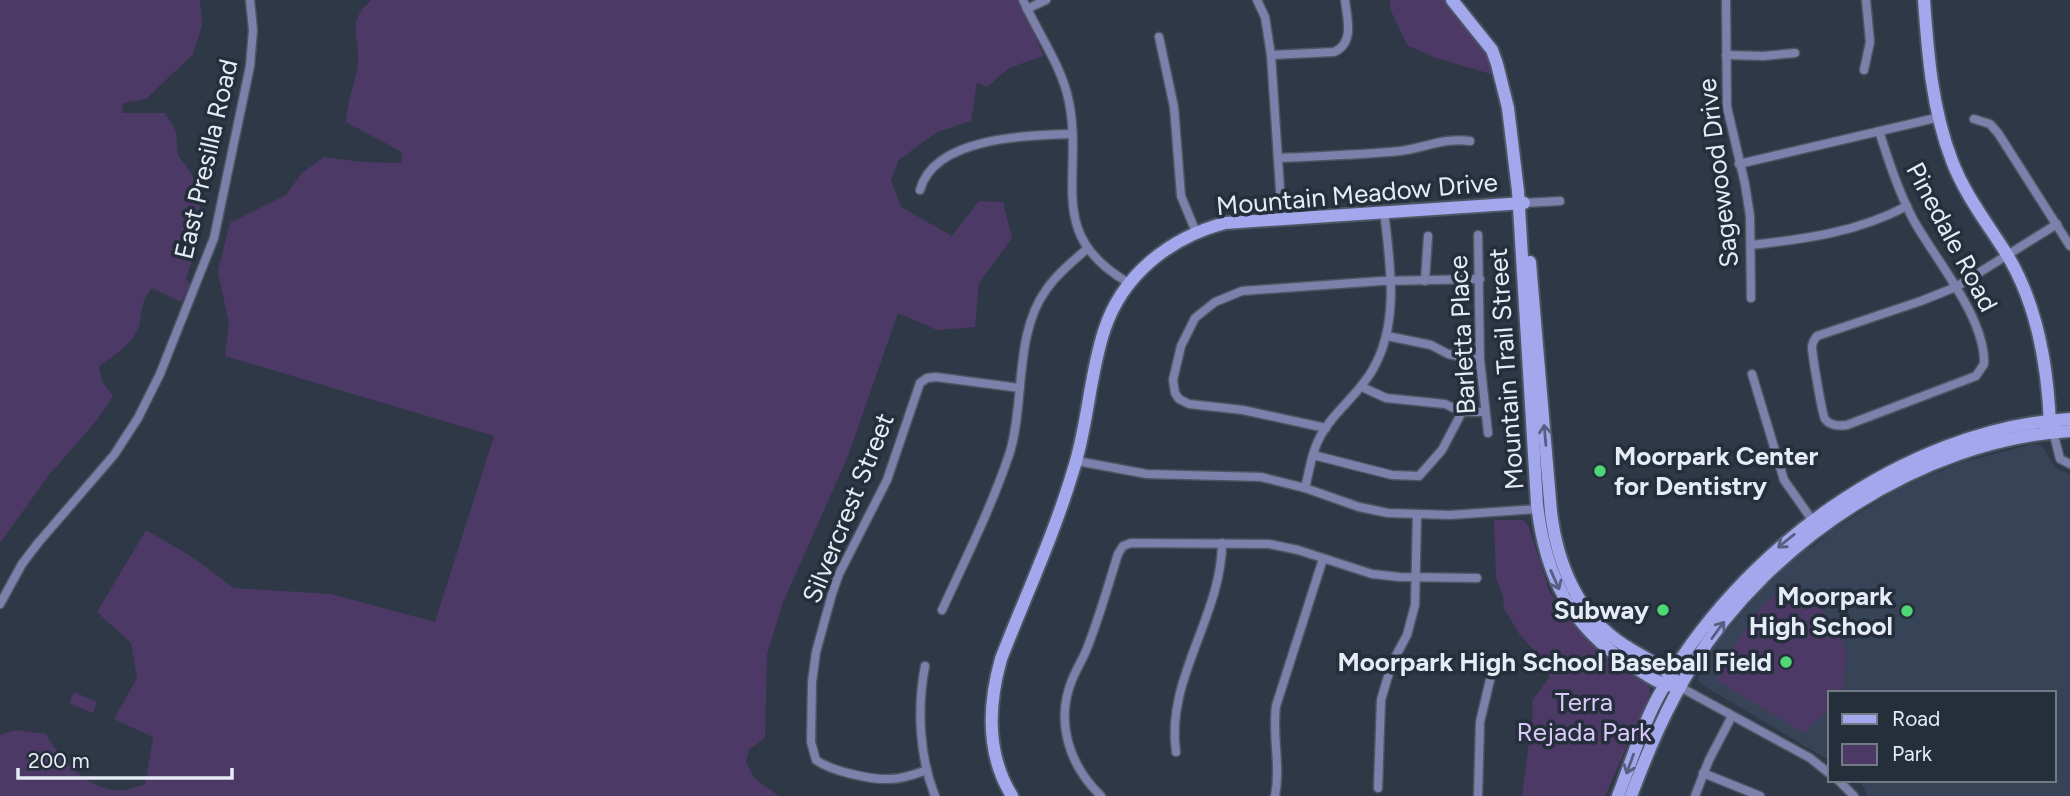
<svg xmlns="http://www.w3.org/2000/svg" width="2070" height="796" font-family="Figtree,sans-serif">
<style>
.built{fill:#374356}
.green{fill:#4c3966}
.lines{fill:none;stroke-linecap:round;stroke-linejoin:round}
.street-casing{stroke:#4c5562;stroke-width:11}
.secondary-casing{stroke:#4c5562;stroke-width:16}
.street{stroke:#7c80aa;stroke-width:8}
.secondary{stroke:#a2a8eb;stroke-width:12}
.oneway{stroke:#575f81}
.poi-dot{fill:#4fd675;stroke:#252e3b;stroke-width:2.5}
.labels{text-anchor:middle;stroke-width:7;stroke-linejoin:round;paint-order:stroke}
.street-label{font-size:26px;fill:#e6ecf5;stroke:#252e3b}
.poi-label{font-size:26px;font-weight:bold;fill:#e6ecf5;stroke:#252e3b;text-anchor:end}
.park-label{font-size:26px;fill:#d9c8f7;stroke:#252e3b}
</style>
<rect width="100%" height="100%" fill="#2f3846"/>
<path class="built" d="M2033,444L2042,446L2056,468L2070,474V796H1868L1859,780H2054V693H1830V761L1704,686L1698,680L1699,668L1723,635L1764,588L1799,554L1814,546L1832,530L1901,487L1960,463Z"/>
<g class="green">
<path d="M0,0H200L202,26L193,54L146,99L123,103L122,113H165L176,131L178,156C213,191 199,238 186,280L192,285L181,302L152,288C140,304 143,308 139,326C133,345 114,355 99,366L102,381L113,396L97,420L49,475L0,543Z"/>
<path d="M372,0H1019L1044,56L1009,68L987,87L977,83L971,121L937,132L899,160L891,180L901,207L952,236L979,201L1003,202L1012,238L979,283L975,327L937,330L898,313L848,456L782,605L767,655L765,738L749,750L746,762L754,778L779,796H0V735L16,730L46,734C60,760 91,793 123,790C131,789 138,786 145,785L153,737L114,719L137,678L131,643L97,612L146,530L194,558L234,588L331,594L435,622L494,436L225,356L229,325L218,271L230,223L286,195L302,173L324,157L362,162L401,163L402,152L346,122C347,101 356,81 358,61C359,33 346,21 372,0Z"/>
<path d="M1390,0H1452L1485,39L1501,77L1436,58L1407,45L1390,9Z"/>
<path d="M1494,520H1523L1528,525L1550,593L1599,652L1619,668L1646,682L1650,688V694L1605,796H1522L1533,713L1532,701L1550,677L1541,658L1520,635L1504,609L1503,596L1496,578Z"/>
<path d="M1782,590L1819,605L1837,630L1847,653L1843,692L1830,693V708L1804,733L1716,680C1733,649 1752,610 1782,590Z"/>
<path d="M74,692L97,702L93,713L69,703Z"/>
</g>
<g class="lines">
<g class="street-casing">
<g id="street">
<path d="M1023,0C1038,34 1062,66 1069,102C1084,177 1044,235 1129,283"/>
<path d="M1257,0L1265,17L1271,55L1282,219"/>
<path d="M1726,0L1727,107L1745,184L1750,216L1751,298"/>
<path d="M1027,9L1046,0"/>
<path d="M1159,37L1174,107L1181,196L1196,232"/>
<path d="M1271,55L1334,52C1355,43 1347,18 1345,0"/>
<path d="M1726,55L1763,56L1795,53"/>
<path d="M1864,70L1870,42L1866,0"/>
<path d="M1974,119L1990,124L1998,133L2070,246"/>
<path d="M1879,131C1889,162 1899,193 1914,221C1936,260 1986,319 1984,364L1976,376L1847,425C1840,426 1830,426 1825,419C1822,414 1812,354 1812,346C1813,341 1814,340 1817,336L1921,301L1956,287L2057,224"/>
<path d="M1278,158C1319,156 1359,155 1400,151C1424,148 1445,137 1470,141"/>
<path d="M1739,164L1940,117"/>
<path d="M920,190C934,137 1027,135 1072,134"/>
<path d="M1524,203L1560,201"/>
<path d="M1478,235L1480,360L1488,433"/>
<path d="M1751,245C1806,239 1858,232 1907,206"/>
<path d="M1425,281L1428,236"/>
<path d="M1387,336L1431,345L1448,354L1480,360"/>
<path d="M1752,374L1784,480L1815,524"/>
<path d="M1362,387L1386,398L1445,404L1462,412H1485"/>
<path d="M1326,428L1243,410L1189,404L1179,399L1175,393L1173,380L1181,346L1195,318L1215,302L1242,291L1381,281L1480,279"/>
<path d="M2055,439L2060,459L2070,464"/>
<path d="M1313,455L1392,475L1419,476L1442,450L1462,412"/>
<path d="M1077,461L1147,474L1261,477L1305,488L1359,507L1388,513L1450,515L1538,509"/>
<path d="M1305,488C1309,473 1311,455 1318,441C1331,413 1358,396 1373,369C1400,322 1390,263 1384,211"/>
<path d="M0,604L22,564L38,543L114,455L138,418L160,374L214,238L250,66L253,30L250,0"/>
<path d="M942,610C966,558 992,506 1010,452C1025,402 1014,334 1046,290C1057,274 1073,261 1088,248"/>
<path d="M925,666C917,707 919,756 935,796"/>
<path d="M1680,687L1810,758L1830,774"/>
<path d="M1176,752C1165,680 1222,615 1222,543"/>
<path d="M927,770C915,774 903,779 890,779C871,780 831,771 816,760L811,742L812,682L816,652L832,594L839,574L887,480L920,383L927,378L936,377L1020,388"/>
<path d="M1703,773L1760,796"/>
<path d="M1838,780L1854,796"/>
<path d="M1378,788L1381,700L1392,663L1407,635L1415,605L1417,515"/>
<path d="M1101,796C1069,765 1055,722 1072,680C1076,670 1082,660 1086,651C1099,619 1108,586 1118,554L1123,546L1131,543L1269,544L1298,550L1372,574L1400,577L1477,578"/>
<path d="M1275,796C1281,766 1272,736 1276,706L1323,559"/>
<path d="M1478,796L1480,722L1490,680"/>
<path d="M1695,796L1709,760L1732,716"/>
</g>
</g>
<g class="secondary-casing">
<g id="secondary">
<path d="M1452,0L1492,50L1497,64L1508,108L1518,191L1537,504C1545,575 1570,627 1631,665C1647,675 1660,686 1680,687"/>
<path d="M1924,0C1928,56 1932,109 1952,161C1965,195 1987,223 2006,253C2037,303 2048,368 2050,426"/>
<path d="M1530,262L1551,512C1557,563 1578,616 1624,645C1644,658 1667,667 1680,687"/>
<path d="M1012,796C986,754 988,705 1001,659C1025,597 1054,535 1073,471C1088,426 1089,377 1104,331C1122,275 1169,238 1225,223L1524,203"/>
<path d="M1618,796C1631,763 1641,728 1658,697C1736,553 1904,429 2070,419"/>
<path d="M1631,796C1648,751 1666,708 1692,666C1769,541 1922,440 2070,431"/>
</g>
</g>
<use href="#street" class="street"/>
<use href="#secondary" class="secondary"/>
</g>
<defs><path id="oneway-shaft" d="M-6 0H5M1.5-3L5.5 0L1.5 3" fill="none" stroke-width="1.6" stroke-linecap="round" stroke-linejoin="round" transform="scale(1.75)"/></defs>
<g class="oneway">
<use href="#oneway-shaft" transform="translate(1545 435) rotate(-95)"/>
<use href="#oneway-shaft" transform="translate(1786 541) rotate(141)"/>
<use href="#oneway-shaft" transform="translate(1555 580) rotate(66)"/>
<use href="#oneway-shaft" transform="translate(1718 630) rotate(-54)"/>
<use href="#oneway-shaft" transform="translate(1630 764) rotate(110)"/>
</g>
<g class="poi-dot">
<circle cx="1600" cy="471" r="7"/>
<circle cx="1663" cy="610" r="7"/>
<circle cx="1907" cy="611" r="7"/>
<circle cx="1786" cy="662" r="7"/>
</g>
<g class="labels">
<g class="street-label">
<text transform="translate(206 159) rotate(-77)" y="9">East Presilla Road</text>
<text transform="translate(1718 173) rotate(-97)" y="9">Sagewood Drive</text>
<text transform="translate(1357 194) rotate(-5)" y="9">Mountain Meadow Drive</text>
<text transform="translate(1952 237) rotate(62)" y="9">Pinedale Road</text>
<text transform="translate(1462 335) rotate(-93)" y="9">Barletta Place</text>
<text transform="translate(1506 369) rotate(-94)" y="9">Mountain Trail Street</text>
<text transform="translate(848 508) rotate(-68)" y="9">Silvercrest Street</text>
</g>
<g class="poi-label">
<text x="1614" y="465" text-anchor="start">Moorpark Center<tspan x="1614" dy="30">for Dentistry</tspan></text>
<text x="1893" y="605">Moorpark<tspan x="1893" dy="30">High School</tspan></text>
<text x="1649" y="619">Subway</text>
<text x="1772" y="671">Moorpark High School Baseball Field</text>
</g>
<g class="park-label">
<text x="1584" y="711">Terra<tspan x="1584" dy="30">Rejada Park</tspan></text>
</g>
</g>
<rect x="1828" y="691" width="228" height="91" fill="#252e3b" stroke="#727a85" stroke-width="2"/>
<rect x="1842" y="714" width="35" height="10" fill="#a2a8eb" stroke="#727a85" stroke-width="2"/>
<text x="1892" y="726" font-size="21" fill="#e6ecf5">Road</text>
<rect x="1842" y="744" width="35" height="21" fill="#4c3966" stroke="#727a85" stroke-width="2"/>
<text x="1892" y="761" font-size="21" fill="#e6ecf5">Park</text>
<path d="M18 768v10h214v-10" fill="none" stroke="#e6ecf5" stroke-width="3.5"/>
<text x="28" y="768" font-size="21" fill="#e6ecf5" stroke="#252e3b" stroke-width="5" paint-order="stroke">200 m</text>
</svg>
